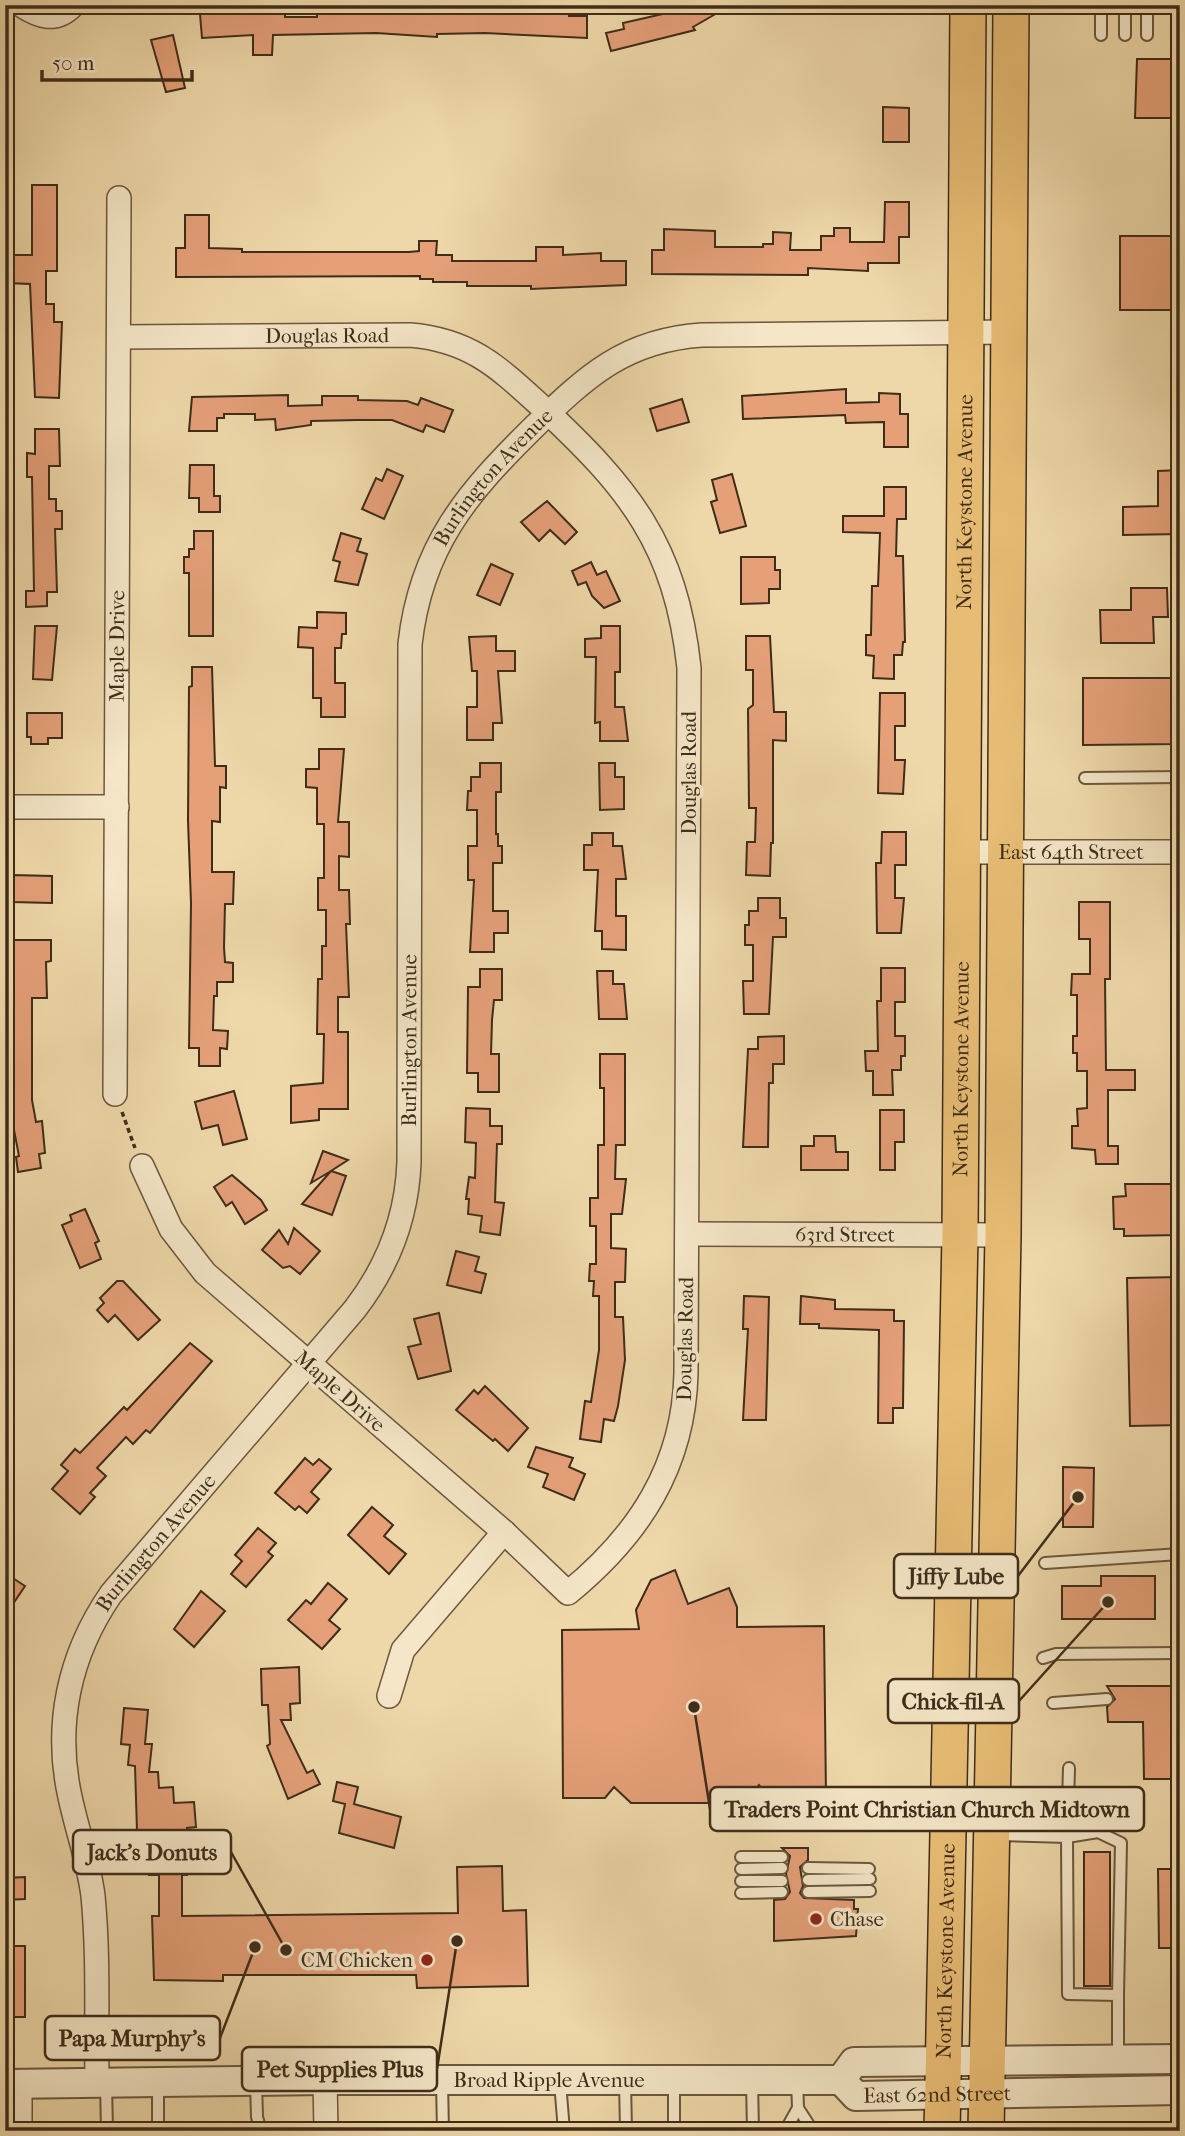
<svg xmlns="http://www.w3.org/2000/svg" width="1185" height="2136" font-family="'IM FELL French Canon',serif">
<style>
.building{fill:#e5a078;stroke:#3f2c1a;stroke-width:2}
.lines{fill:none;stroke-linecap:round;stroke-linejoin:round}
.service-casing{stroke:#6b573e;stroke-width:14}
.minor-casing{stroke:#6b573e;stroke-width:26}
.tertiary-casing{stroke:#6b573e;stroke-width:32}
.primary-casing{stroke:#3f2c1a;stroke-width:38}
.path{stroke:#3f2c1a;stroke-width:3.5;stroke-dasharray:5 3.5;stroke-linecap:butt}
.service{stroke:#f4e6c7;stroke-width:10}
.minor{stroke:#f4e6c7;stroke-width:23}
.tertiary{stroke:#f4e6c7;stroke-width:28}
.primary{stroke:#e7bc74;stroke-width:35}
.poi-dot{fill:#8f2418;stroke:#f4e6c7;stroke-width:2.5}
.labels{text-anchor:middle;stroke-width:7;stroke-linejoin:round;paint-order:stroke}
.street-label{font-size:21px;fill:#3f2c1a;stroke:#f4e6c7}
.poi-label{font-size:21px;fill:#3f2c1a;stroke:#f4e6c7;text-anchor:start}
.leader{fill:none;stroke:#3f2c1a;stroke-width:2.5}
.callout-dot{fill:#3f2c1a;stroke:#f4e6c7;stroke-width:2.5}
.callout{fill:#f4e6c7;stroke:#3f2c1a;stroke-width:2.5}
.callout-label{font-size:23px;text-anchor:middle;font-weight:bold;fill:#3f2c1a}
</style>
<rect width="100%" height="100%" fill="#eed8a9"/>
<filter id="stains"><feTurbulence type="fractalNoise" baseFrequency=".00286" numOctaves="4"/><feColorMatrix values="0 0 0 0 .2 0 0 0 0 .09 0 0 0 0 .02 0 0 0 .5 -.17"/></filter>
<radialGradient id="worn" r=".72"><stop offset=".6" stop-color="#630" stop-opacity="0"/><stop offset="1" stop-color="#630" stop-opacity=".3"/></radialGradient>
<g class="building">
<path d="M680,5H731L693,27L695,30L611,51L606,33L624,29L623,23L667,13Z"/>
<path d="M553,8H569V16H587V38L485,33L437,34V37L376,33L273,35L272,55H253V35L202,38L200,14L285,12V17H317V9L436,12L553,11Z"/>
<path d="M173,35L185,88L166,92L151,40Z"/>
<path d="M1137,59H1180V118H1135Z"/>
<path d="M883,107L909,108V142H883Z"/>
<path d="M32,185H57V271H46V304H54V322H62L59,398L35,397L30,284L7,283L8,255H32Z"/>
<path d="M885,202H909V237H899V263H868V271L808,268V275L652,274V250H664V229L715,231V247H763V244H773V232L791,233L790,250H821V236H834V228H850V242H884Z"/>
<path d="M185,215H209V248L242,249V252H409L419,251V241H437L436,255H452V261H536V247H563V255L601,253V261H626V285L531,289V286H467V282H433V279H420V276L176,277V248H185Z"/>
<rect x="1120" y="236" width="60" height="74"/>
<path d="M846,389V403L879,402V393L900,394V414H908V447H884V422L846,423L845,415L743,419L742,396Z"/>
<path d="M288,395V406L322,405V396H358V400L407,401L418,405L421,398L453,410L444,432L426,425L423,432L392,420H357L311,421V425L276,430L275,419L255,420V414H224V418H217V431H189L192,397Z"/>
<path d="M682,399L689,422L657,431L650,409Z"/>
<path d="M35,429H59L60,466H49V499H56V511H62V529H55L57,592H47V606L26,607V591H34L32,477H27V453L35,454Z"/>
<path d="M190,465H214V496H220V512H199V498H189Z"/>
<path d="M387,469L403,476L384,519L362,509L376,478L382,481Z"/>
<path d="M1180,470V534L1123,535V507L1158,506V471Z"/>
<path d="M732,474L746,526L720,533L711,502L717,500L712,480Z"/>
<path d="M884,487H906V519H897L896,556H903L905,642H903L902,655H894V679L873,678L874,656L866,655V635H871L872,586H878L880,533L843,532V516H884Z"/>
<path d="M547,501L577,532L565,544L550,530L539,541L521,522Z"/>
<path d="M194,531H213V636H189V573H184V557H189V549H194Z"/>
<path d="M341,533L361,539L357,551L367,554L358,585L335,581L340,562L333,560Z"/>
<path d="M741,557H775V570H780V589H769V603L741,604Z"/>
<path d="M591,562L597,575L606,571L620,601L604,608L592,596L586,582L578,585L572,571Z"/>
<path d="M491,564L513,574L500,605L477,595Z"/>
<path d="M1131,588H1167L1168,617H1153L1154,643H1101L1100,610H1131Z"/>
<path d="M317,612L346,613V634H342L341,648H335V683H345V717H321V698H313V648L298,647L299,627L317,628Z"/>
<path d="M35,626H57L52,680L33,679Z"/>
<path d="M601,626H620V672H615V707H624L628,741H600V722L595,723L596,657H585V639L601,638Z"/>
<path d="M496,636V651H515V671H498L502,723H493V740H467V707H477V671H472L469,637Z"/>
<path d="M746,636H770L774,712H786V741L773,740V843H771L770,876L746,875L747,842H755L756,808H749L748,709L753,705V670H746Z"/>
<path d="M192,667H212L215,766H226V788L220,787V822L212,821V872H234L233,904H225L224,947L225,962L233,963V982H217V996H214L213,1030L228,1031L227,1049L220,1048V1066H199V1048H189L191,903L188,820L189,687L192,686Z"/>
<path d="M1083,678H1180V744L1083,745Z"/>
<path d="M880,693H905V726H895V760H905L903,794L878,793Z"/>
<path d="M27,713H62V738H48V744H31V737H27Z"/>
<path d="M319,749H344L338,822H349V857L339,856V890H349L350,924H346L349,997H338V1032H348V1109H319V1120L291,1123V1086L323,1083L324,1034H317L318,979H322V946H326V910H318V878H324V824H317V788L306,787V769H319Z"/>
<path d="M480,763H501V792H496V834H498V846H502V863H493V911H508V933H494V952H470L474,880H468V846H477V810H467L468,791H471V777H480Z"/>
<path d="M599,763H615V777H624V809L600,810Z"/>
<path d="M882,832H906V865H895V898H904L901,933H877L876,863H881Z"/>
<path d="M592,833H613V846H622L626,879H616V916H626V950L602,949V931H595L598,870H584V845H592Z"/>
<path d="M12,875L52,876V903L12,902Z"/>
<path d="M758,898H780V918H786V937H773L769,1014H744L743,981H753V945H745V925H749V911H758Z"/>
<path d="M1079,902H1110V979H1105L1106,1070H1135V1090H1108V1146H1118V1164H1096L1095,1150L1072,1148V1126H1078L1077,1109L1087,1108V1071H1077V1053H1073V1036H1077V995H1071L1072,974H1090V939H1079Z"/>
<path d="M8,940H51V961L46,962L47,998H32V1100L36,1122L42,1121L45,1153L39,1154L41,1168L18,1172L16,1157L19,1156L5,1083V1026H10Z"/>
<path d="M881,968H905V1002H895V1036H905V1056H901V1070H892L893,1095H873V1071H866L865,1051H878L877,1001H881Z"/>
<path d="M480,969H502V1000H494L492,1020L491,1054H499V1092H478V1073H467L468,987H480Z"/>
<path d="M597,971H613V984H624L627,1019H599Z"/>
<path d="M784,1036V1064H773V1083H769L768,1147H743L748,1049H758V1037Z"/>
<path d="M600,1054H625V1145H616L615,1179H626L622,1214H611V1248L626,1249L625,1282H615V1317H623L625,1360L618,1406L614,1421L604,1419L601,1442L580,1439L585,1401L591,1402L599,1350V1296H593L594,1281H589L590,1264H596V1226H590V1198H598V1145H604V1088H600Z"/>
<path d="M234,1091L247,1139L223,1145L218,1125L202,1129L195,1102Z"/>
<path d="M466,1108L490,1109V1126H502V1144H497L495,1202L504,1203L500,1235L480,1232L482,1216L468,1214L469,1199H466L469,1177L475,1178L476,1143L465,1142Z"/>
<path d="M880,1110H904V1142H895V1170H880Z"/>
<path d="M814,1136H835L836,1152H848V1170H801V1146H814Z"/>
<path d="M323,1151L348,1160L331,1171L346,1176L332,1215L302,1204L331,1171L311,1183Z"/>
<path d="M232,1175L261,1200L267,1210L245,1224L232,1202L226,1206L214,1187Z"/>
<path d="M1125,1184H1180V1235L1124,1236V1229H1114L1113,1197L1126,1196Z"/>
<path d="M85,1209L99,1241L95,1243L101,1259L80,1268L62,1225L72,1221L70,1215Z"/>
<path d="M294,1228L320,1251L300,1274L290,1266L283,1268L262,1250L279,1230L288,1244Z"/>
<path d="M456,1251L479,1257L475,1271L486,1274L481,1293L447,1285Z"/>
<path d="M1180,1277V1425L1130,1426L1127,1278Z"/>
<path d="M117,1281H123L160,1320L138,1340L115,1315L108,1322L97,1310L104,1303L100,1298Z"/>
<path d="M744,1296L769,1297L766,1420H743L748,1329H743Z"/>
<path d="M801,1296L835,1300V1309L894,1310V1321H904L903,1408H893V1423H878L879,1330L819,1328V1324H800Z"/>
<path d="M439,1313L451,1371L418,1379L408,1347L421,1344L414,1319Z"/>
<path d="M190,1343L212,1361L150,1433L146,1430L133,1444L126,1437L97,1468L106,1476L90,1493L95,1497L80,1514L52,1489L68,1471L61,1465L75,1449L80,1453L124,1407L127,1410Z"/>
<path d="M485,1386L528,1428L508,1451L495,1439L493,1441L456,1410L474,1390L478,1394Z"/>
<path d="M536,1447L573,1458L569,1467L585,1474L574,1500L543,1487L548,1474L528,1467Z"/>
<path d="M305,1458L313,1465L319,1459L331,1469L311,1492L319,1499L307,1513L299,1506L295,1510L275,1493Z"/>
<path d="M1063,1467L1094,1468L1093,1527H1063Z"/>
<path d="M372,1507L393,1525L384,1536L406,1554L389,1574L348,1535Z"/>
<path d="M258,1528L276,1543L268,1552L273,1556L246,1587L231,1574L242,1561L235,1555Z"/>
<path d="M675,1570L688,1604L729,1588L737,1607V1627L824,1626L826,1796H768L759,1785L744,1803H631L614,1787L605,1798H563L562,1630L639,1629L636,1610L651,1580Z"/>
<path d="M5,1573L25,1586L5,1616Z"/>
<path d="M1101,1576H1155V1619H1062V1586H1101Z"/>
<path d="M328,1583L347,1599L329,1620L340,1629L322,1649L288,1620L306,1600L311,1604Z"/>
<path d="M201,1591L225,1611L194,1647L174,1629Z"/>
<path d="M299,1667L300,1703L290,1704L291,1720H281L307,1773L313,1770L320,1784L288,1799L267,1746L270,1744L268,1705H262L261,1669Z"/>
<path d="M1107,1686H1180V1722H1174V1779H1144L1143,1722H1108L1107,1707L1115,1699Z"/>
<path d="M124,1708L148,1710L145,1744H152L149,1772H158L159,1788L173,1787L174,1803L194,1802L196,1827L187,1828V1875H182V1916L458,1913L457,1867L502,1866L503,1911L526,1910L528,1986L417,1988L416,1975H223V1981L154,1980L152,1916H159V1875H149L150,1830L137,1831L135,1766L128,1765L130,1745L121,1744Z"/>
<path d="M337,1782L358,1787L354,1804L401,1817L394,1848L339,1833L345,1804L333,1801Z"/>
<path d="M782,1848H808V1860L800,1867L803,1886L800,1893L804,1898L854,1900V1909H858L856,1936L774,1941V1900L785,1899L790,1892L786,1874L790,1856Z"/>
<rect x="1084" y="1852" width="26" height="134"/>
<path d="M1158,1869H1180V1948H1159Z"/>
<path d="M25,1877V1899L5,1900V1878Z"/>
<rect x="5" y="1946" width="20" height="71"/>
</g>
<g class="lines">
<g class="service-casing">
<g id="service">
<path d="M1101,35V5"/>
<path d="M1125,35V5"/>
<path d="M1147,35V5"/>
<path d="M1085,778L1180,777"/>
<path d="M1045,1563L1180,1554"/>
<path d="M1043,1658L1056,1654L1180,1653"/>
<path d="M1053,1703L1107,1699"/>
<path d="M1069,1768L1067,1837L1098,1832L1121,1843L1118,1995"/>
<path d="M997,1835L1067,1837L1068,1994L1118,1995V2059"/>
<path d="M741,1857H782"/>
<path d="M808,1868L869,1869"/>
<path d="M741,1869L782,1868"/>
<path d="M808,1880L870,1879"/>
<path d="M741,1881H782"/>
<path d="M808,1892L870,1891"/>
<path d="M741,1893L782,1892"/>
<path d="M625,2081L626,2131"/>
<path d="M674,2081V2131"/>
<path d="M752,2081L753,2131"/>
<path d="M158,2082V2131"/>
<path d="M442,2082L443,2131"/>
<path d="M560,2082L564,2131"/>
<path d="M106,2083L107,2131"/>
<path d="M256,2083L257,2117L261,2131"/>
<path d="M798,2108L809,2125V2131"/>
<path d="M789,2131V2124L798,2108L797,2080"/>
</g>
</g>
<g class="minor-casing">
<g id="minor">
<path d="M21,5C39,17 56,23 73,5"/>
<path id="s1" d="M119,337L410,335C471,340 499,368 542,407C629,488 676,545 689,668L686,1373C684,1466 639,1535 568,1593L504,1532L205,1273L171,1229L142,1166"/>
<path d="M5,807H117"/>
<path id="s2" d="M963,852H1180"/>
<path id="s3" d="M115,1094L119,198"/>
<path id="s4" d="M687,1234L1003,1235"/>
<path d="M389,1696L403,1650L504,1532"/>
<path d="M325,2080L326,2131"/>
<path id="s5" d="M97,2083C96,2021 99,1958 93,1896C89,1863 77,1830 70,1797C54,1725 69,1655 111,1594L355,1309C388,1266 407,1217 409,1162L410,644C421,546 467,493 534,427C587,376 625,340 702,335L1010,332"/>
<path d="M20,2084V2131"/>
</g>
</g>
<g class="tertiary-casing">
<g id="tertiary">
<path d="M841,2080L854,2062L1180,2059"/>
<path id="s6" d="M841,2080L856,2096L1180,2090"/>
<path id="s7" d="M5,2084L325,2080H841"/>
</g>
</g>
<g class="primary-casing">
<g id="primary">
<path id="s8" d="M942,2131L960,1235L968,5"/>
<path d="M986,2131L1003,1235L1011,5"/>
</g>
</g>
<path class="path" d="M122,1112L135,1148"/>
<use href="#service" class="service"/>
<use href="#minor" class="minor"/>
<use href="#tertiary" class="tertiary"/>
<use href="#primary" class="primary"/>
</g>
<g class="poi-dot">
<circle cx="816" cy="1919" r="7"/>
<circle cx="427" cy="1960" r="7"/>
</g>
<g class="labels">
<g class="street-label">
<text dy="7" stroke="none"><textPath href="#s1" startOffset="208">Douglas Road</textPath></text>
<text dy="7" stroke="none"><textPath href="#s5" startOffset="1745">Burlington Avenue</textPath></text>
<text dy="7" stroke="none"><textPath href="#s8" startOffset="1629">North Keystone Avenue</textPath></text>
<text dy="7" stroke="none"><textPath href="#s3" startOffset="448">Maple Drive</textPath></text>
<text transform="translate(689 773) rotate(-90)" y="7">Douglas Road</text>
<text dy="7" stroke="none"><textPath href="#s2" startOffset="108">East 64th Street</textPath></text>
<text dy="7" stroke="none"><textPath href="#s5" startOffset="1158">Burlington Avenue</textPath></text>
<text dy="7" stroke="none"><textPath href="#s8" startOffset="1062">North Keystone Avenue</textPath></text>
<text dy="7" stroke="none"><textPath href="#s4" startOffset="158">63rd Street</textPath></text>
<text transform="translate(685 1339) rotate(-89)" y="7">Douglas Road</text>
<text transform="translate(340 1391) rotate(41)" y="7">Maple Drive</text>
<text dy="7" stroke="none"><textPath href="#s5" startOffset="570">Burlington Avenue</textPath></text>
<text dy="7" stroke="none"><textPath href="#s8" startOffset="180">North Keystone Avenue</textPath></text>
<text dy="7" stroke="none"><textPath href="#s7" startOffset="544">Broad Ripple Avenue</textPath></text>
<text dy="7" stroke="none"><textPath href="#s6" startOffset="103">East 62nd Street</textPath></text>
</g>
<g class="poi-label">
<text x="830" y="1926">Chase</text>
<text x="413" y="1967" text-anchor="end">CM Chicken</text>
</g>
</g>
<path class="leader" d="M1078 1497L1018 1576M1108 1602L1019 1701M694 1707L710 1809M286 1950L231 1852M255 1947L220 2038M457 1941L437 2069"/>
<g class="callout-dot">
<circle cx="1078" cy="1497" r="7"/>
<circle cx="1108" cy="1602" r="7"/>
<circle cx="694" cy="1707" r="7"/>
<circle cx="286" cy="1950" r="7"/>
<circle cx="255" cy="1947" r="7"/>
<circle cx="457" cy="1941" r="7"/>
</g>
<g class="callout">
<rect x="894" y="1554" width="124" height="44" rx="7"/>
<rect x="888" y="1679" width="131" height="44" rx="7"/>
<rect x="710" y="1787" width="434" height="44" rx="7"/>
<rect x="73" y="1830" width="158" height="44" rx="7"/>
<rect x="45" y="2016" width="175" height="44" rx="7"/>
<rect x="242" y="2047" width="195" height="44" rx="7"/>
</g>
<g class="callout-label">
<text x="956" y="1584">Jiffy Lube</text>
<text x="953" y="1709">Chick-fil-A</text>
<text x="927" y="1817">Traders Point Christian Church Midtown</text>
<text x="152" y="1860">Jack's Donuts</text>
<text x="132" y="2046">Papa Murphy's</text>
<text x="340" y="2077">Pet Supplies Plus</text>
</g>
<rect width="1185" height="2136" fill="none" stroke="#eed8a9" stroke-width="28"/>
<rect x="7" y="7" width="1171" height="2122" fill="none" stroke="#3f2c1a" stroke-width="3.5"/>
<rect x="14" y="14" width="1157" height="2108" fill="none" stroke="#3f2c1a" stroke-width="2"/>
<path d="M42 70v10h150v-10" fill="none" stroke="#3f2c1a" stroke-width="3.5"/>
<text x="52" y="70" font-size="21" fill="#3f2c1a" stroke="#f4e6c7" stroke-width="5" paint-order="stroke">50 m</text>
<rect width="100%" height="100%" filter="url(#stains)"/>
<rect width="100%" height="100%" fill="url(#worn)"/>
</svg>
